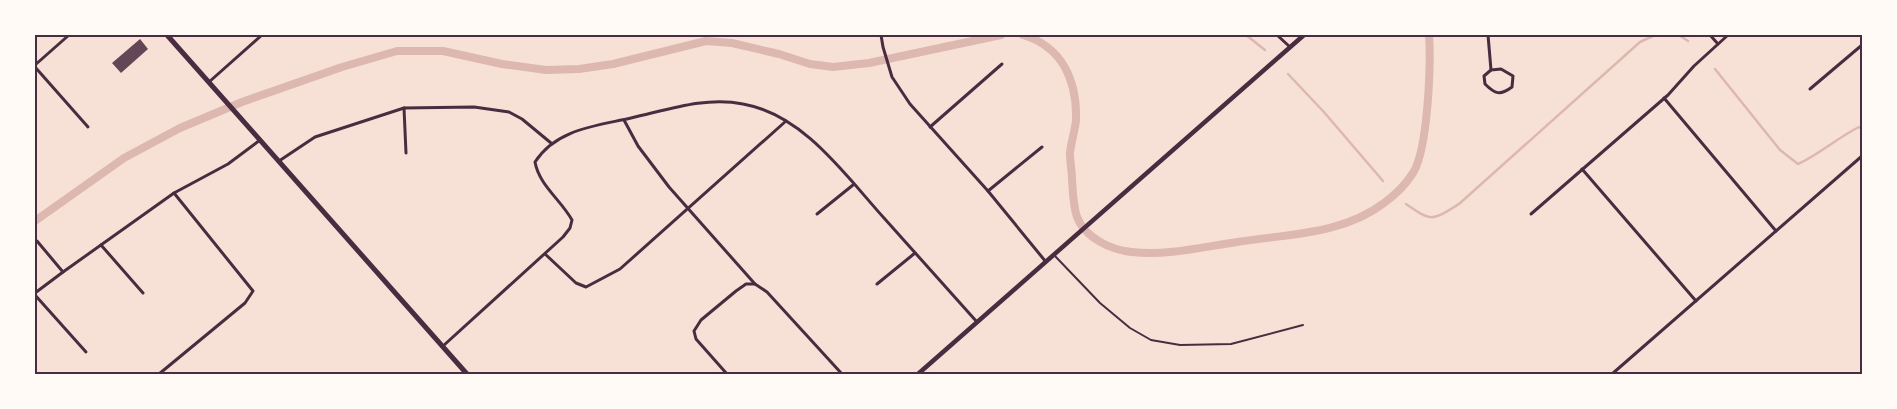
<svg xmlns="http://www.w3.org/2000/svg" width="1897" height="409" font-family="'Roboto Condensed',sans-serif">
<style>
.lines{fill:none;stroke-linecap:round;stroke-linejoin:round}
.stream{stroke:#dcb8b0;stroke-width:2.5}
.canal{stroke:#dcb8b0;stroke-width:8}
.building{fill:#644757}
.service{stroke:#4a2c40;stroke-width:2}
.minor{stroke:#4a2c40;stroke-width:3}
.tertiary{stroke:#4a2c40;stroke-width:4.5}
.secondary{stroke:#4a2c40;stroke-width:5}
.neatline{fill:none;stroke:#4a2c40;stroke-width:2}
</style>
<rect width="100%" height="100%" fill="#f7e1d7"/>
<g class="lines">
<g class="stream">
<path d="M1246,35L1265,50"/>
<path d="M1679,35L1688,41"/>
<path d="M1715,69L1780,150L1798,164C1820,154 1837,138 1859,127L1862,129"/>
<path d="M1288,74L1323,111L1383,181"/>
<path d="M1406,204C1432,222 1432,221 1459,204L1640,42L1655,35"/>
</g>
<g class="canal">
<path d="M1023,35C1063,47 1077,81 1076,120C1075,131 1071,142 1070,153C1070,162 1072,171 1072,180C1073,192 1073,205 1077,217C1085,238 1111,250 1132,252C1166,256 1203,247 1237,242C1287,234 1342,235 1384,203C1395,195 1406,184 1413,173C1428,149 1431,65 1429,35"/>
<path d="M35,221L124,158L180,128L242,102L342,67L397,51H443L502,64L546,70L579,69L613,64L706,41L732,43L779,54L810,64L833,67L869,63L1001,35"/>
</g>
</g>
<path class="building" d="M140,39L148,49L121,73L112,63Z"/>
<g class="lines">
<path class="service" d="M1054,255L1100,303L1130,328L1151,340L1180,345L1231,344L1303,325"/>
<g class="minor">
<path d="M881,35L883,47L892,77L910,104L988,191L1046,262"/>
<path d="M1277,35L1290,47"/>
<path d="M1488,35L1491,70"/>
<path d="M1710,35L1718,44"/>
<path d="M1861,35L1862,36"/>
<path d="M35,65L69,35"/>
<path d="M35,67L88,127"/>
<path d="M1501,69L1513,76L1512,87C1500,96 1495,94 1485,84L1484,76L1491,70Z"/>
<path d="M209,82L262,35"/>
<path d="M1810,89L1862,45"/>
<path d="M1664,98L1776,231"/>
<path d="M404,108L406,153"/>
<path d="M624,120L638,146L669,187L755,284L767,292L842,374"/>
<path d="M930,127L1002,64"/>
<path d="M279,161L315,137L404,108L474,107L509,112L522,119L551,143"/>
<path d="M1582,169L1696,301"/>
<path d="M988,191L1042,147"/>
<path d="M817,214L853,185"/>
<path d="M1531,214L1668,95L1694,66L1728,35"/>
<path d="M37,241L63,272"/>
<path d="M101,245L143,293"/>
<path d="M545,254L576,283L586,287L620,269L786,121"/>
<path d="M877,284L915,253"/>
<path d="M35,293L63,272L174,193L228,164L260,140"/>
<path d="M35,295L86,352"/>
<path d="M443,346L563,237L570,228L572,220C561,200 539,185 535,162C556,129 596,126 631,118C667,110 706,96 743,104C804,115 845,175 884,218C915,253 946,287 977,322"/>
<path d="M159,374L245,303L253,291L174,193"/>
<path d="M727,374L696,339L694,331L701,320L736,291L746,284H755"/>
<path d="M1612,374L1862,156"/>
</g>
<path class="tertiary" d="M918,374L1304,35"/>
<path class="secondary" d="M167,35L467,374"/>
</g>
<rect width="1897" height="409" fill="none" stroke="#fffaf5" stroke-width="72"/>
<rect x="36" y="36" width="1825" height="337" class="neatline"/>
</svg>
